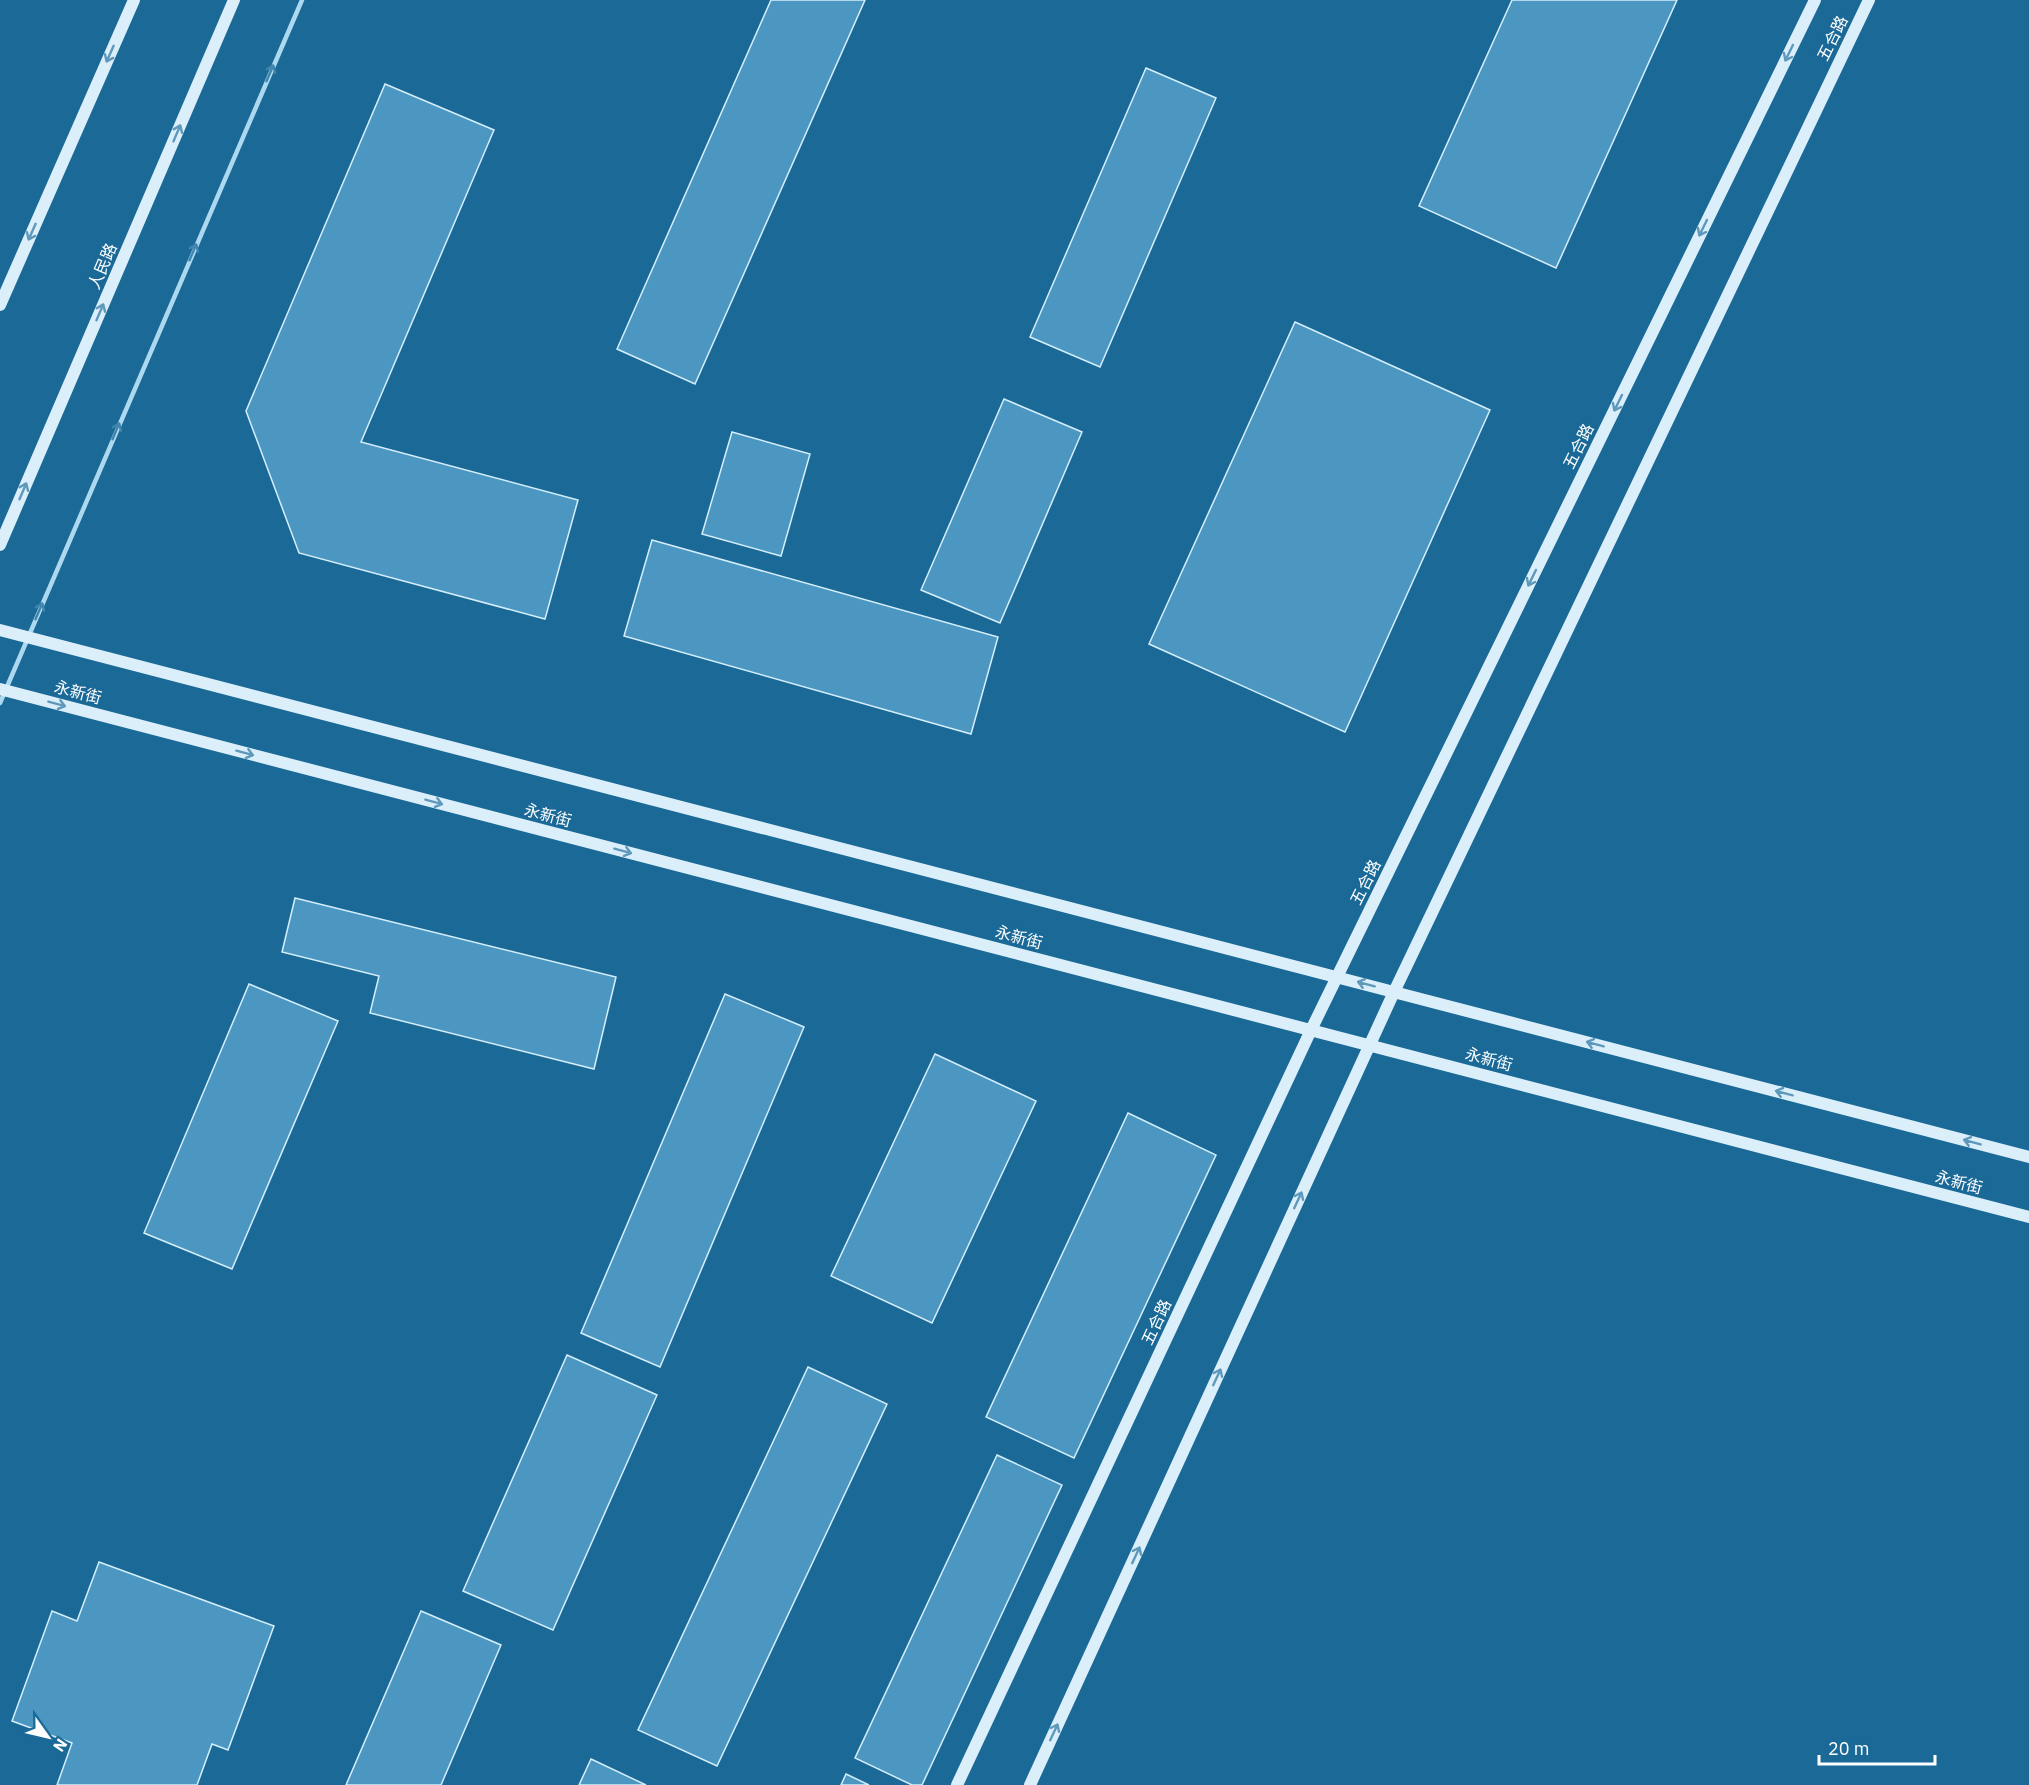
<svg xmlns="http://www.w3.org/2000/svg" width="2029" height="1785" font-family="'IBM Plex Sans','Noto Sans SC',sans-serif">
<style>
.building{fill:#4b97c1;stroke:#d4eefb;stroke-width:1.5}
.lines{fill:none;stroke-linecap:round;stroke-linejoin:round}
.lane{stroke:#add9f0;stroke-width:4.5}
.secondary{stroke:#dbeffb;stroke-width:12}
.oneway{stroke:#5e98ba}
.oneway2{stroke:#3f85ad}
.labels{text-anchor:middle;stroke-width:4.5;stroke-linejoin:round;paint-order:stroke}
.street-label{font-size:16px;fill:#fff;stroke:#1a6997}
</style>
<rect width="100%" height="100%" fill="#1a6997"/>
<g class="building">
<path d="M771,0H865L695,384L617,349Z"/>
<path d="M1512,0H1677L1556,268L1419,206Z"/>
<path d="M1146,68L1216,98L1100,367L1030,337Z"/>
<path d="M385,84L494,130L361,442L578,500L545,619L299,553L246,411Z"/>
<path d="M1295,322L1490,410L1345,732L1149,644Z"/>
<path d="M1004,399L1082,432L1000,623L921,590Z"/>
<path d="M732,432L810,454L781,556L702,534Z"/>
<path d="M652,540L998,637L971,734L624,636Z"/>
<path d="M295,898L616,977L594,1069L370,1013L379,976L282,952Z"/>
<path d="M249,984L338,1021L232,1269L144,1233Z"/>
<path d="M725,994L804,1027L660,1367L581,1333Z"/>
<path d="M935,1054L1036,1101L932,1323L831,1276Z"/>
<path d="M1128,1113L1216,1155L1074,1458L986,1417Z"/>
<path d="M567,1355L657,1395L553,1630L463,1591Z"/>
<path d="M808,1367L887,1404L717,1766L638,1730Z"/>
<path d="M997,1455L1062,1485L922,1785H912L855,1758Z"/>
<path d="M99,1562L274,1626L228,1750L212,1744L197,1785H57L72,1743L12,1721L52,1611L77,1621Z"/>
<path d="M421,1611L501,1645L441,1785H346Z"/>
<path d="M591,1759L646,1785H579Z"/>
<path d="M846,1774L869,1785H841Z"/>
</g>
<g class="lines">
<path class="lane" d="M0,703L302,0"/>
<g class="secondary">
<path d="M0,305L134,0"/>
<path d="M0,545L234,0"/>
<path d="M0,630L2029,1157"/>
<path d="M0,689L2029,1217"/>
<path d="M957,1785L1311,1030L1815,0"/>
<path d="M1030,1785L1394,992L1869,0"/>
</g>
</g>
<defs><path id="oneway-shaft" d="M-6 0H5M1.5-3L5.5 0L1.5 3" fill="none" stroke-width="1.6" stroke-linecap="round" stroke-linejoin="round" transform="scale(1.5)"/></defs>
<g class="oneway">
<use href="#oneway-shaft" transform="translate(1789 53) rotate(116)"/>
<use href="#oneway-shaft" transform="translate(110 54) rotate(114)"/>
<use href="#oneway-shaft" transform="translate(177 133) rotate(-67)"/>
<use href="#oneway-shaft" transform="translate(1703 228) rotate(116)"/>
<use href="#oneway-shaft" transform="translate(32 232) rotate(114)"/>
<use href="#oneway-shaft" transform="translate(100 312) rotate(-67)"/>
<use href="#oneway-shaft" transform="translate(1618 403) rotate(116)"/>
<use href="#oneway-shaft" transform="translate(23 491) rotate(-67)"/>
<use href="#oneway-shaft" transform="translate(1532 578) rotate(116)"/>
<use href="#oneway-shaft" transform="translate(57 704) rotate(15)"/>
<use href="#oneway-shaft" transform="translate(245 753) rotate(15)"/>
<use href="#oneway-shaft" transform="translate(434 802) rotate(15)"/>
<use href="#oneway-shaft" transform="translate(623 851) rotate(15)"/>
<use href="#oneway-shaft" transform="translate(1366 984) rotate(-165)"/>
<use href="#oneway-shaft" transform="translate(1595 1044) rotate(-165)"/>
<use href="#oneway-shaft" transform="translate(1784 1093) rotate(-165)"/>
<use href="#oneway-shaft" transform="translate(1972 1142) rotate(-165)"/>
<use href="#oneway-shaft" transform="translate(1298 1200) rotate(-65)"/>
<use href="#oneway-shaft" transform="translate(1217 1377) rotate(-65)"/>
<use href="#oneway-shaft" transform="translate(1136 1555) rotate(-65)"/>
<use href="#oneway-shaft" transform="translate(1054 1732) rotate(-65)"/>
</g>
<g class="oneway2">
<use href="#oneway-shaft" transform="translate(270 73) rotate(-67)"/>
<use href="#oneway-shaft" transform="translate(193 252) rotate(-67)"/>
<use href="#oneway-shaft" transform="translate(116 431) rotate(-67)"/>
<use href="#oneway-shaft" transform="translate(39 611) rotate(-67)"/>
</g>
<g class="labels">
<g class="street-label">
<text transform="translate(1832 38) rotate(-64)" y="6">五合路</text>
<text transform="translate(102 266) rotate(-67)" y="6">人民路</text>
<text transform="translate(1578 446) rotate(-64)" y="6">五合路</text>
<text transform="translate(78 692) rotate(15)" y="6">永新街</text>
<text transform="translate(548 815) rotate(15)" y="6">永新街</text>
<text transform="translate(1365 882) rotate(-64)" y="6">五合路</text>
<text transform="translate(1019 937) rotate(15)" y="6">永新街</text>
<text transform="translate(1489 1059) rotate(15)" y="6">永新街</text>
<text transform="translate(1959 1182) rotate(15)" y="6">永新街</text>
<text transform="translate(1156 1322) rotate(-65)" y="6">五合路</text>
</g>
</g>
<g transform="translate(48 1737) rotate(124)" stroke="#1a6997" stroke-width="4.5" paint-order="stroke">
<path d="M0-4.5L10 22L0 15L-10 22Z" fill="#ffffff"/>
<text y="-9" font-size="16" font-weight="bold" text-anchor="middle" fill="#ffffff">N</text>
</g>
<path d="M1819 1755v9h116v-9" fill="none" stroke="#ffffff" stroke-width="3"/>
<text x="1828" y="1755" font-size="18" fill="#ffffff" stroke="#1a6997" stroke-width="4.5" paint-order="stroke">20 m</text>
</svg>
